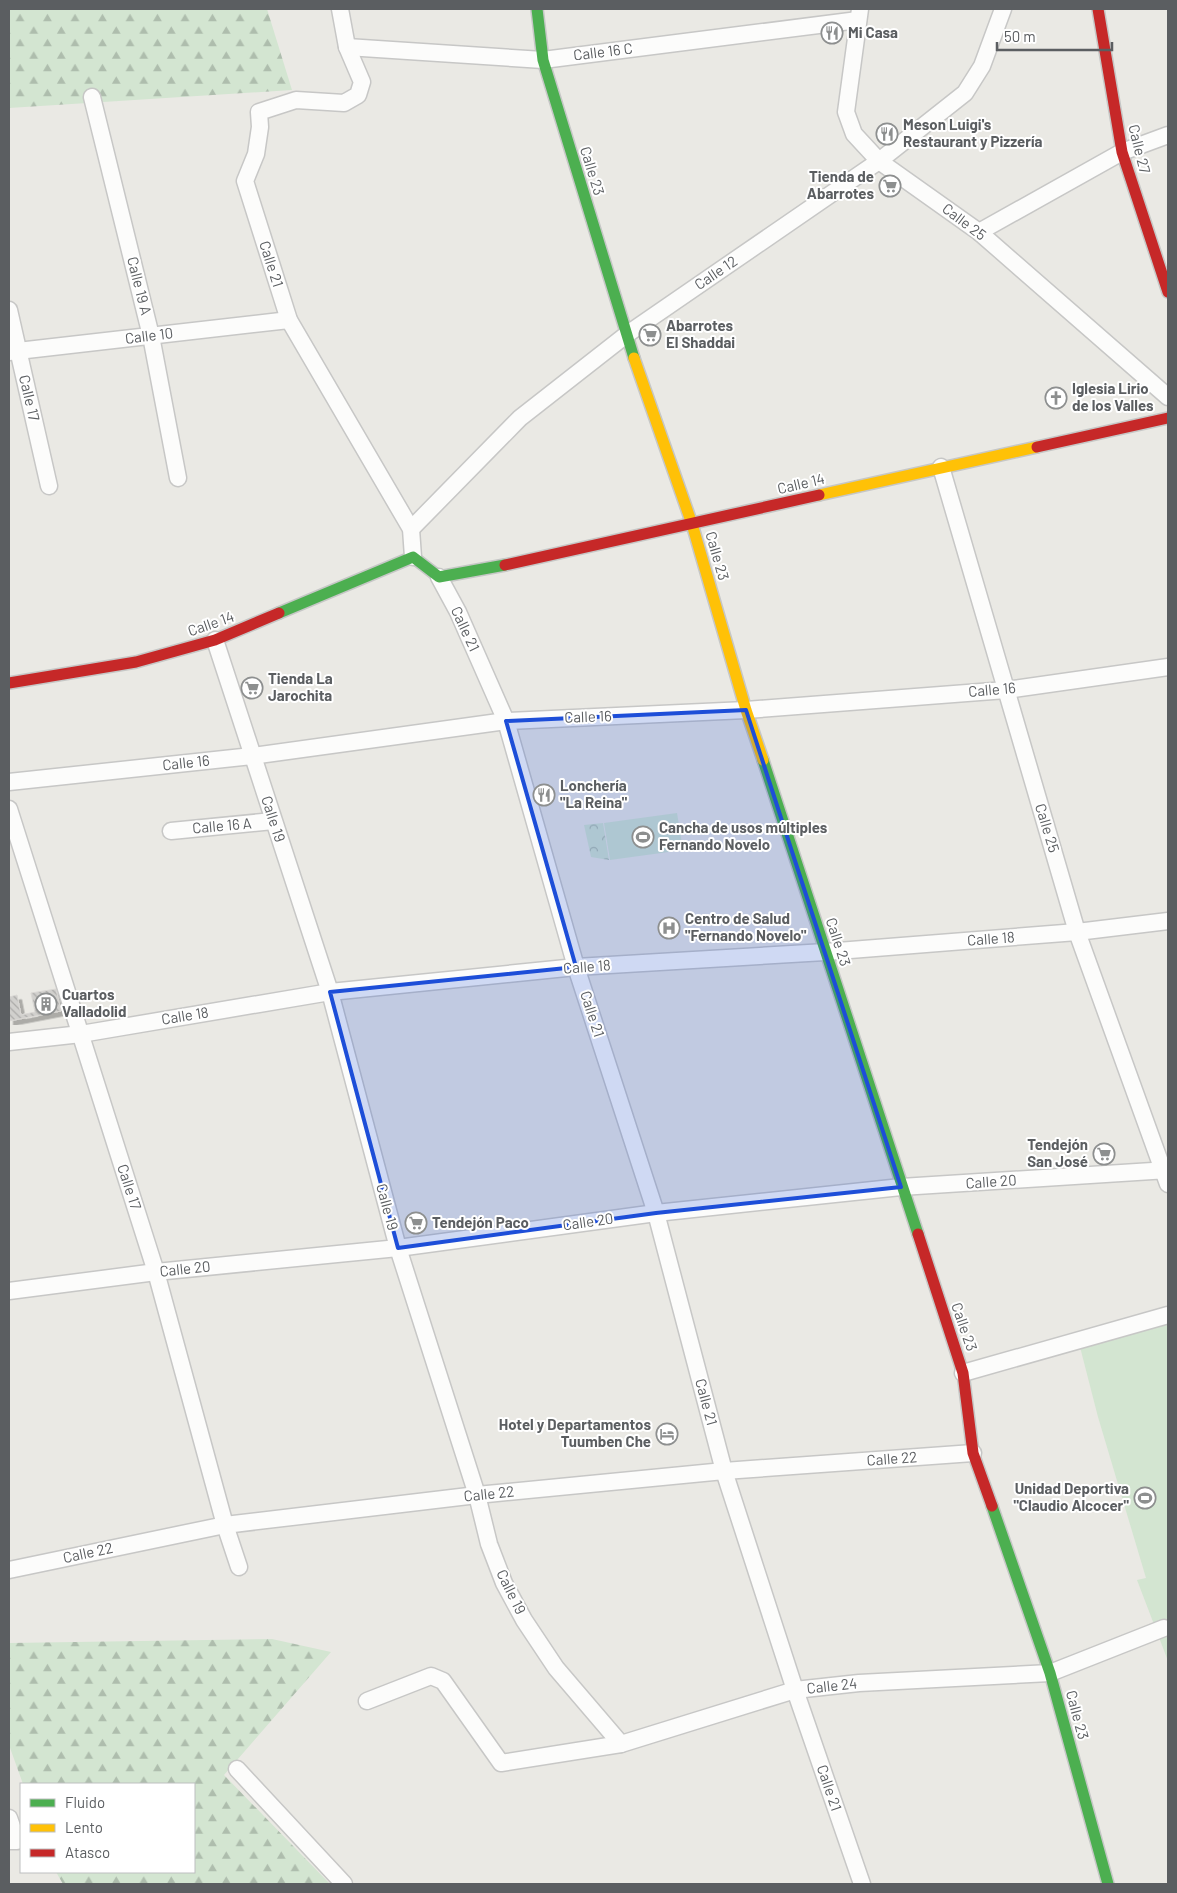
<svg xmlns="http://www.w3.org/2000/svg" width="1177" height="1893" font-family="Barlow,sans-serif">
<style>
.forest{fill:url(#forest-firs)}
.park{fill:url(#park-crowns)}
.pitch{fill:#d3e5d1}
.building{fill:url(#building-back-hatch);stroke:#d9d7d4;filter:url(#shadow)}
.lines{fill:none;stroke-linecap:round;stroke-linejoin:round}
.street-casing{stroke:#c7c7c6;stroke-width:19}
.fast-casing{stroke:#c6c7c6;stroke-width:14}
.slow-casing{stroke:#c6c7c6;stroke-width:14}
.jam-casing{stroke:#c6c7c6;stroke-width:14}
.street{stroke:#fcfcfb;stroke-width:16}
.fast{stroke:#4caf50;stroke-width:11}
.slow{stroke:#ffc107;stroke-width:11}
.jam{stroke:#c62828;stroke-width:11}
.marked{fill:#1d4ed8;fill-opacity:0.2;stroke:#1d4ed8;stroke-width:4;stroke-linejoin:round}
.labels{text-anchor:middle;stroke-width:4;stroke-linejoin:round;paint-order:stroke}
.poi-label{font-size:15px;font-weight:bold;fill:#5b5e61;stroke:#fff;text-anchor:start}
.street-label{font-size:15px;fill:#5b5e61;stroke:#fff}
</style>
<defs>
<pattern id="forest-firs" width="22" height="20" patternUnits="userSpaceOnUse" patternTransform="scale(1.25)"><rect width="22" height="20" fill="#d3e5d1"/><path d="M5 1l3.5 6h-7zM16 11l3.5 6h-7z" fill="#aebdad"/></pattern>
<pattern id="park-crowns" width="20" height="18" patternUnits="userSpaceOnUse" patternTransform="scale(1.25)"><rect width="20" height="18" fill="#d3e5d1"/><path d="M2 6a3 3 0 1 1 6 0M12 15a3 3 0 1 1 6 0" fill="none" stroke="#aebdad"/></pattern>
<pattern id="building-back-hatch" width="6" height="6" patternUnits="userSpaceOnUse" patternTransform="scale(1.25)"><rect width="6" height="6" fill="#d1d0cd"/><path d="M-1 5l2 2M0 0l6 6M5-1l2 2" fill="none" stroke="#adacaa"/></pattern>
<filter id="shadow"><feDropShadow dx="4.5" dy="4.5" stdDeviation="0" flood-color="#0004"/></filter>
</defs>
<rect width="100%" height="100%" fill="#eae9e4"/>
<g class="forest">
<path d="M9,9H267L292,90L9,108Z"/>
<path d="M272,1639L331,1652L224,1775L330,1884H63L56,1872H194V1784H23L9,1745V1643Z"/>
</g>
<path class="park" d="M603,823L609,860L591,857L584,825Z"/>
<g class="pitch">
<path d="M677,813L683,850L610,860L604,823Z"/>
<path d="M1168,1323V1661L1137,1580L1146,1578L1098,1417L1080,1347Z"/>
</g>
<path class="building" d="M56,989L61,1011L9,1021V997L17,995L21,1015L35,1012L31,993Z"/>
<g class="lines">
<g class="street-casing">
<g id="street">
<path d="M340,9L347,47L362,82L358,95L344,103L296,100L259,112L260,127L256,154L245,181L289,320L411,529L413,557"/>
<path d="M860,9L846,112L854,134L879,161L979,232L1168,397"/>
<path d="M347,47L543,60L858,20"/>
<path d="M92,97L151,336L178,478"/>
<path d="M979,232L1122,152L1168,135"/>
<path d="M9,310L49,486"/>
<path d="M9,352L289,320"/>
<path d="M941,467L1077,932L1168,1184"/>
<path d="M411,529L520,418L626,335L879,161L965,93L982,66L1003,9"/>
<path d="M439,577L458,612L506,721L576,967L656,1213L724,1471L795,1690L862,1884"/>
<path d="M215,640L330,992L398,1248L477,1495L489,1544L504,1583L524,1620L556,1668L621,1744"/>
<path d="M9,782L252,756L506,721L746,710L1006,690L1168,667"/>
<path d="M9,809L156,1272L225,1525L239,1567"/>
<path d="M171,831L273,821"/>
<path d="M9,1042L81,1034L330,992L576,967L825,952L1077,932L1168,921"/>
<path d="M9,1291L156,1272L398,1248L656,1213L901,1187L1168,1170"/>
<path d="M963,1373L1168,1315"/>
<path d="M9,1570L225,1525L477,1495L724,1471L973,1453"/>
<path d="M367,1701L431,1676L443,1681L501,1763L621,1744L795,1690L859,1683L1050,1673L1164,1628"/>
<path d="M237,1769L344,1884"/>
<path d="M9,1818L17,1841H9"/>
</g>
</g>
<g class="fast-casing">
<g id="fast">
<path d="M537,9L543,60L634,358"/>
<path d="M279,613L413,557L439,577L505,565"/>
<path d="M763,760L918,1234"/>
<path d="M992,1506L1050,1673L1108,1884"/>
</g>
</g>
<g class="slow-casing">
<g id="slow">
<path d="M634,358L692,524L746,710L763,760"/>
<path d="M819,495L1037,447"/>
</g>
</g>
<g class="jam-casing">
<g id="jam">
<path d="M1098,9L1122,152L1168,292"/>
<path d="M1037,447L1168,418"/>
<path d="M505,565L819,495"/>
<path d="M9,683L136,662L215,640L279,613"/>
<path d="M918,1234L963,1373L973,1453L992,1506"/>
</g>
</g>
<use href="#street" class="street"/>
<use href="#fast" class="fast"/>
<use href="#slow" class="slow"/>
<use href="#jam" class="jam"/>
</g>
<path class="marked" d="M746,710L901,1187L656,1213L398,1248L330,992L576,967L506,721Z"/>
<defs>
<g id="restaurant-ring" transform="scale(1.125)"><circle r="9.5" fill="#fff" stroke="#8d8f8f" stroke-width="1.5"/><path d="M-5-6h1v4h1v-4h1v4h1v-4h1v5L-1.5 .5V6h-2V.5L-5-1ZM5-6V6H3V1.5H1.5Q1.5-4 5-6Z" fill="#8d8f8f"/></g>
<g id="supermarket-ring" transform="scale(1.125)"><circle r="9.5" fill="#fff" stroke="#8d8f8f" stroke-width="1.5"/><path d="M-6-5.5h2.5l.6 2H6L4.5 2H-2.5L-4.4-4H-6ZM-1.5 3.2a1.3 1.3 0 1 0 .1 0ZM3 3.2a1.3 1.3 0 1 0 .1 0Z" fill="#8d8f8f"/></g>
<g id="church-ring" transform="scale(1.125)"><circle r="9.5" fill="#fff" stroke="#8d8f8f" stroke-width="1.5"/><path d="M-1.2-6h2.4v3.5h3.3v2.4h-3.3V6h-2.4V-.1h-3.3v-2.4h3.3Z" fill="#8d8f8f"/></g>
<g id="stadium-ring" transform="scale(1.125)"><circle r="9.5" fill="#fff" stroke="#8d8f8f" stroke-width="1.5"/><path d="M0-5a6.5 5 0 1 0 0 10a6.5 5 0 1 0 0-10ZM-3.5-1.8h7v3.6h-7Z" fill="#8d8f8f"/></g>
<g id="hospital-ring" transform="scale(1.125)"><circle r="9.5" fill="#fff" stroke="#8d8f8f" stroke-width="1.5"/><path d="M-5-5h3v3.5h4V-5h3V5h-3V1.5h-4V5h-3Z" fill="#8d8f8f"/></g>
<g id="building-ring" transform="scale(1.125)"><circle r="9.5" fill="#fff" stroke="#8d8f8f" stroke-width="1.5"/><path d="M-4-6H4V6H1V3H-1V6H-4ZM-2.5-4.3h1.7v1.8h-1.7ZM.8-4.3h1.7v1.8H.8ZM-2.5-1h1.7V.8h-1.7ZM.8-1h1.7V.8H.8Z" fill="#8d8f8f"/></g>
<g id="hotel-ring" transform="scale(1.125)"><circle r="9.5" fill="#fff" stroke="#8d8f8f" stroke-width="1.5"/><path d="M-6-4.5h1.5V1H6V5H4.5V3h-9V5H-6ZM-4 0a1.8 1.8 0 1 1 3.6 0ZM.5 0V-2.5h3Q6-2.5 6 0Z" fill="#8d8f8f"/></g>
</defs>
<g fill-rule="evenodd">
<use href="#restaurant-ring" x="832" y="33"/>
<use href="#restaurant-ring" x="887" y="134"/>
<use href="#supermarket-ring" x="890" y="186"/>
<use href="#supermarket-ring" x="650" y="335"/>
<use href="#church-ring" x="1056" y="398"/>
<use href="#supermarket-ring" x="252" y="688"/>
<use href="#restaurant-ring" x="544" y="795"/>
<use href="#stadium-ring" x="643" y="837"/>
<use href="#hospital-ring" x="669" y="928"/>
<use href="#building-ring" x="46" y="1004"/>
<use href="#supermarket-ring" x="1104" y="1154"/>
<use href="#supermarket-ring" x="416" y="1223"/>
<use href="#hotel-ring" x="667" y="1434"/>
<use href="#stadium-ring" x="1145" y="1498"/>
</g>
<g class="labels">
<g class="poi-label">
<text x="848" y="38">Mi Casa</text>
<text x="903" y="130">Meson Luigi's<tspan x="903" dy="17">Restaurant y Pizzería</tspan></text>
<text x="874" y="182" text-anchor="end">Tienda de<tspan x="874" dy="17">Abarrotes</tspan></text>
<text x="666" y="331">Abarrotes<tspan x="666" dy="17">El Shaddai</tspan></text>
<text x="1072" y="394">Iglesia Lirio<tspan x="1072" dy="17">de los Valles</tspan></text>
<text x="268" y="684">Tienda La<tspan x="268" dy="17">Jarochita</tspan></text>
<text x="560" y="791">Lonchería<tspan x="560" dy="17">"La Reina"</tspan></text>
<text x="659" y="833">Cancha de usos múltiples<tspan x="659" dy="17">Fernando Novelo</tspan></text>
<text x="685" y="924">Centro de Salud<tspan x="685" dy="17">"Fernando Novelo"</tspan></text>
<text x="62" y="1000">Cuartos<tspan x="62" dy="17">Valladolid</tspan></text>
<text x="1088" y="1150" text-anchor="end">Tendejón<tspan x="1088" dy="17">San José</tspan></text>
<text x="432" y="1228">Tendejón Paco</text>
<text x="651" y="1430" text-anchor="end">Hotel y Departamentos<tspan x="651" dy="17">Tuumben Che</tspan></text>
<text x="1129" y="1494" text-anchor="end">Unidad Deportiva<tspan x="1129" dy="17">"Claudio Alcocer"</tspan></text>
</g>
<g class="street-label">
<text transform="translate(603 52) rotate(-7)" y="5">Calle 16 C</text>
<text transform="translate(1139 149) rotate(76)" y="5">Calle 27</text>
<text transform="translate(592 171) rotate(73)" y="5">Calle 23</text>
<text transform="translate(964 222) rotate(37)" y="5">Calle 25</text>
<text transform="translate(271 264) rotate(72)" y="5">Calle 21</text>
<text transform="translate(716 273) rotate(-34)" y="5">Calle 12</text>
<text transform="translate(139 286) rotate(76)" y="5">Calle 19 A</text>
<text transform="translate(149 336) rotate(-7)" y="5">Calle 10</text>
<text transform="translate(29 398) rotate(77)" y="5">Calle 17</text>
<text transform="translate(801 484) rotate(-13)" y="5">Calle 14</text>
<text transform="translate(717 556) rotate(74)" y="5">Calle 23</text>
<text transform="translate(211 624) rotate(-19)" y="5">Calle 14</text>
<text transform="translate(465 629) rotate(65)" y="5">Calle 21</text>
<text transform="translate(992 690) rotate(-5)" y="5">Calle 16</text>
<text transform="translate(588 717) rotate(-2)" y="5">Calle 16</text>
<text transform="translate(186 763) rotate(-6)" y="5">Calle 16</text>
<text transform="translate(273 819) rotate(72)" y="5">Calle 19</text>
<text transform="translate(222 826) rotate(-5)" y="5">Calle 16 A</text>
<text transform="translate(1047 828) rotate(73)" y="5">Calle 25</text>
<text transform="translate(991 939) rotate(-4)" y="5">Calle 18</text>
<text transform="translate(838 942) rotate(72)" y="5">Calle 23</text>
<text transform="translate(587 967) rotate(-4)" y="5">Calle 18</text>
<text transform="translate(592 1014) rotate(72)" y="5">Calle 21</text>
<text transform="translate(185 1016) rotate(-9)" y="5">Calle 18</text>
<text transform="translate(991 1182) rotate(-4)" y="5">Calle 20</text>
<text transform="translate(129 1187) rotate(72)" y="5">Calle 17</text>
<text transform="translate(387 1207) rotate(75)" y="5">Calle 19</text>
<text transform="translate(588 1222) rotate(-8)" y="5">Calle 20</text>
<text transform="translate(185 1269) rotate(-6)" y="5">Calle 20</text>
<text transform="translate(964 1327) rotate(71)" y="5">Calle 23</text>
<text transform="translate(706 1402) rotate(75)" y="5">Calle 21</text>
<text transform="translate(892 1459) rotate(-4)" y="5">Calle 22</text>
<text transform="translate(489 1494) rotate(-6)" y="5">Calle 22</text>
<text transform="translate(88 1553) rotate(-12)" y="5">Calle 22</text>
<text transform="translate(511 1592) rotate(64)" y="5">Calle 19</text>
<text transform="translate(832 1686) rotate(-6)" y="5">Calle 24</text>
<text transform="translate(1077 1715) rotate(75)" y="5">Calle 23</text>
<text transform="translate(829 1788) rotate(71)" y="5">Calle 21</text>
</g>
</g>
<rect width="1177" height="1893" fill="none" stroke="#5b5e61" stroke-width="20"/>
<rect x="20" y="1783" width="175" height="90" fill="#ffffff" stroke="#bdbfc0"/>
<rect x="30" y="1799" width="25" height="8" fill="#4caf50" stroke="#bdbfc0"/>
<text x="65" y="1808" font-size="15" fill="#5b5e61">Fluido</text>
<rect x="30" y="1824" width="25" height="8" fill="#ffc107" stroke="#bdbfc0"/>
<text x="65" y="1833" font-size="15" fill="#5b5e61">Lento</text>
<rect x="30" y="1849" width="25" height="8" fill="#c62828" stroke="#bdbfc0"/>
<text x="65" y="1858" font-size="15" fill="#5b5e61">Atasco</text>
<path d="M997 42v8h115v-8" fill="none" stroke="#5b5e61" stroke-width="2.5"/>
<text x="1004" y="42" font-size="15" fill="#5b5e61" stroke="#ffffff" stroke-width="4" paint-order="stroke">50 m</text>
</svg>
